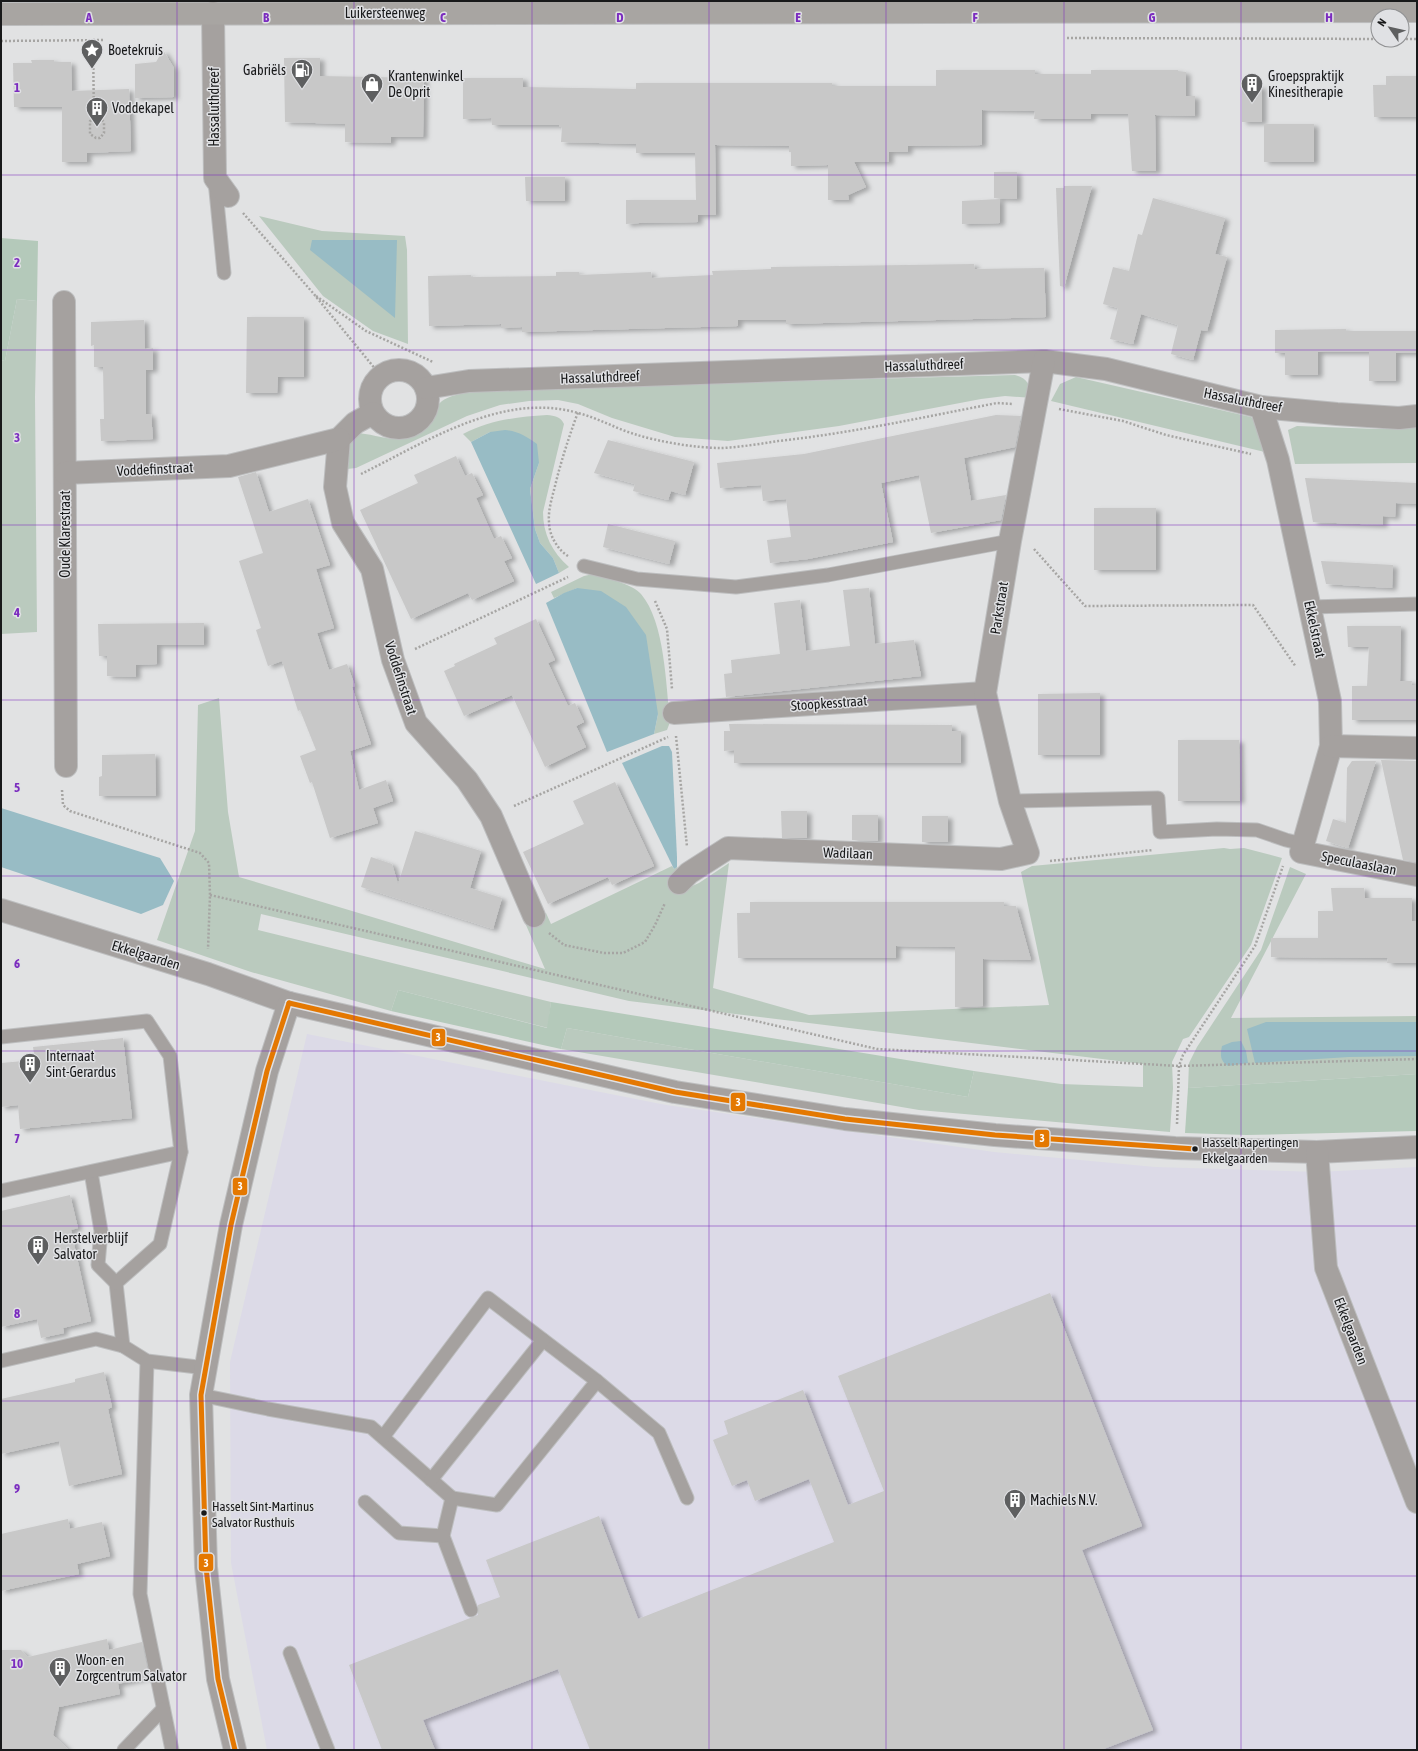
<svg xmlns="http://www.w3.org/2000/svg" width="1418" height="1751" font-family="'Asap Condensed',sans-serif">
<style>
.industrial{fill:#dcdae7}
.green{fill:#bacabe}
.forest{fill:#b4c9ba}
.water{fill:#98bcc5}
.building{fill:#c8c8c8;filter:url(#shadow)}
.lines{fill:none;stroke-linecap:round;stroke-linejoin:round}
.lane-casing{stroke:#bdbebf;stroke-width:15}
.street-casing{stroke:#bdbebf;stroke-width:24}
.primary-casing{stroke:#bdbebf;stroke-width:24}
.path{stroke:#a6a5a3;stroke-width:2.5;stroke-dasharray:2 2;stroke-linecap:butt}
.lane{stroke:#a5a19f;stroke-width:13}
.street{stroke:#a5a19f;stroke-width:22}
.primary{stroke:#a8a5a2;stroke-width:22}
.bus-1-casing{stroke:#e0e1e4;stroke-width:8}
.bus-1{stroke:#e47801;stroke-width:5}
.grid{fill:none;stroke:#7b2cbf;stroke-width:1;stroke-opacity:0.55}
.bus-dot{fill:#18191a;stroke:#e0e1e4;stroke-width:1.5}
.labels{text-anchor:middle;stroke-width:3;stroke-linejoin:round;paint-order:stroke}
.bus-label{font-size:13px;fill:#18191a;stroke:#e0e1e4;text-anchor:start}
.street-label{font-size:14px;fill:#18191a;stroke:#e0e1e4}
.poi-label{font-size:14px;fill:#18191a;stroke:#e0e1e4;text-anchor:start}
.grid-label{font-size:13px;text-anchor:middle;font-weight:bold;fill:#7b2cbf;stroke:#e0e1e4;stroke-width:3;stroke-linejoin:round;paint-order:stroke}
.line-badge{stroke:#e0e1e4;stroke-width:1.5}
.badge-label{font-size:11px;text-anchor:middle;font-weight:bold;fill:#fff}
</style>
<defs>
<filter id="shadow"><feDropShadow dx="4.5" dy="2.5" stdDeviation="2" flood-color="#0004"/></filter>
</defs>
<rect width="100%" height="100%" fill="#e1e2e3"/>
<path class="industrial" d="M307,1034L666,1105L994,1152L1155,1167L1318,1172L1417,1167V1750H267L231,1563L230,1362Z"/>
<g class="green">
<path d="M259,216L322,231L405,236L407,250L408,344L373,331L323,296Z"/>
<path d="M17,299L37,301L35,397L37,632L1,634V360L5,361Z"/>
<path d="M1015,375C1028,378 1030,386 1033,398L1005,396L981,399L839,426L728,441L675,437L612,418L578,404L558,400L529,401L500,405L467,416L356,468L347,469L346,452L355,433C372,433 392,443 409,437C425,431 430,411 442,401C456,391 488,391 505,389Z"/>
<path d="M1076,377L1251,417L1259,423L1269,453L1051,401L1060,384Z"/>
<path d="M547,415C555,416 560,416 564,424L543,512C543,534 552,552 569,567L559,573L553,558L540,543L535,529L530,489L539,463L490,432L471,442L463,434C491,420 516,417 547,415Z"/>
<path d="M1297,426L1377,429L1417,427V463L1295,464L1288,430Z"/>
<path d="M593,574C605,578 633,584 641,594C665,622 666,686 670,722L667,730L654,734L658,714L577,588L554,598L551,592L584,576Z"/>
<path d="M219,698L228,812L239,877L545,969L526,925L546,913L551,924L672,866L674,869L677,867L690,887L699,883L729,863L713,988L809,1015L1049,1005L1021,872L1032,866L1224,848L1230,849L1244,848L1282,858L1251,945L1189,1037L1183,1039L1172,1062L1173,1088L1170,1132L919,1110L561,1049L567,1028L968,1097L974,1071L1061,1084L1143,1087V1064L629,1001L261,914L258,930L551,1002L548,1028L398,990L391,1011L251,972L157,940L195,831L198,705Z"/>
<path d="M1290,867L1306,874L1231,1018L1417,1016V1074L1188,1088L1189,1063L1197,1047L1261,950Z"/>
</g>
<g class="forest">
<path d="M1,238L38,241L37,301L17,299L5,361L1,360Z"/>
<path d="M398,990L547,1028L551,1002L974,1071L968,1097L567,1028L561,1049L391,1011Z"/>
<path d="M1417,1074V1131L1246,1135L1185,1133L1188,1088Z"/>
</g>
<g class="water">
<path d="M312,240H397L395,318L310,250Z"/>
<path d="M505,430C518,431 527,437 537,444L539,463L530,489L535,529L540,543L553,558L559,573L536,584L471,442L490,432Z"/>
<path d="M577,588L601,591L626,607L646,635L658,714L654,734L607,752L546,603L564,593Z"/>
<path d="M662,746H669L672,752L677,857V867L674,869L622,763Z"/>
<path d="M1,808L160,858L174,881L163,905L141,914L1,867Z"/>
<path d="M1266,1022H1417V1056L1349,1057L1255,1063L1247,1029Z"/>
<path d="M1241,1041L1246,1051L1248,1063L1228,1066C1220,1061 1220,1055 1222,1046L1232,1042Z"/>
</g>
<g class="building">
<path d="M163,50L174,68V97L135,98V64L156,62Z"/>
<path d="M284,58H320V76L424,78L423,137H391V143L345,142V124L285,122Z"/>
<path d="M31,60H54V62H71L72,91L129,89L131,151L87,153V162H62V107H14L13,63H32Z"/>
<path d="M936,70H1035V74H1091V70H1178V71L1186,72V96H1195V116L1155,115L1156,171H1132L1128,114H1091V119H1034L1035,111L982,110V145L908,146V152H889V162H854L866,187L848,195L849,200H828V165L791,166V152H789V146L715,145L716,215H698V222L639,223L626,224V200H696L695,153H636V144L561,142L562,127H559V125H492L491,118L463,119V78H523V87L636,89V83H832V86H936Z"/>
<path d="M1386,76H1417V117H1374L1373,85H1386Z"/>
<rect x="1242" y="86" width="20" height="36"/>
<rect x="1264" y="124" width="50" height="38"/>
<path d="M994,172H1017V199L994,198Z"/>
<path d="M525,177H565V201H526Z"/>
<path d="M1064,186H1092L1064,287L1060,286L1056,188H1064Z"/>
<path d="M1153,198L1225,218L1215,254L1227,257L1207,331L1201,330L1193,360L1171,354L1178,325L1141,314L1133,344L1110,339L1118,308L1103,304L1113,267L1129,271L1138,234L1142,235Z"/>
<path d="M1000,199V223L962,224V201Z"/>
<path d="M974,264L975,269L1044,268L1046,317L786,324V320H738V326L522,332V327L501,328V324L429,326L428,276L471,275V277L556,276V272H579V275L651,272L652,278L713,275L712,271L771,269V267Z"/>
<path d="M247,317H304V377H278L277,393H246Z"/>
<path d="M144,320L145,349L153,348V370H146V414H151L153,439L101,441L100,419H104L103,367H94V345L91,346V322Z"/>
<path d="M1346,329V331H1417V353H1396V381H1369V352H1318V375H1285V353H1275V330Z"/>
<path d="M996,415L1021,416L1015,447L964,458L971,501L1006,495L1001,520L931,533L919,475L881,483L893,542L808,559L770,563L767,540L791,537L786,499L763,501L761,485L720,488L717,463L804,454Z"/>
<path d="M608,440L694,462L685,495L671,491L668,500L633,491L635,484L594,473Z"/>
<path d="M456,456L465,476L472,473L483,495L476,498L494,539L501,536L512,558L504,561L514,581L472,600L468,593L411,619L360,510L418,483L414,475Z"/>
<path d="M256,472L269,512L308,499L330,565L316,569L334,628L317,633L329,670L347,664L355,686L352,687L371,744L350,751L359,790L386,780L393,801L373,808L378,823L330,838L312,782L310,783L300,756L316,750L300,710L298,711L282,661L268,666L256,630L261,628L239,561L263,553L238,477Z"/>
<path d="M1305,478L1417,483V504L1396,503L1395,517L1383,516V525L1313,522Z"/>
<rect x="1094" y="508" width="62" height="62"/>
<path d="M608,524L675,541L669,564L603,547Z"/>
<path d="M1321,561L1393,565L1392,588L1326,584Z"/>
<path d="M869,588L875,644L914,640L921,676L726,697L724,674L732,673L731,660L780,654L774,603L800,600L806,651L850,646L843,590Z"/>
<path d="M536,619L555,660L548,663L568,706L575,703L584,722L576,726L586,747L545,767L512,695L464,716L444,671L455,666L454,664L497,644L494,638Z"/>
<path d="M204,623V645H157V664L136,665V677L107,676V656H99L98,624Z"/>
<path d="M1347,626H1401L1400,681H1412L1411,685H1417V720H1352V686H1367L1369,647H1348Z"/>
<path d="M1100,693V755H1038V694Z"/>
<path d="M729,724L952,725V731H961V763H734V750L724,751V731H730Z"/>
<path d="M1178,740H1239L1240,801H1178Z"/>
<path d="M155,754L156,796H99V777L102,776V755Z"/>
<path d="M1381,760L1417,761V862L1403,860Z"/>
<path d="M1352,761H1376L1348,848L1326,841L1333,819L1346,823L1347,768Z"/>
<path d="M615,782L654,866L612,885L608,877L548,904L523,852L584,824L573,801Z"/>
<path d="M781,811H807V838H782Z"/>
<path d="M852,815H878V841L852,840Z"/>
<rect x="922" y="816" width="26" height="26"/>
<path d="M415,831L481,851L470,888L502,898L493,929L361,887L371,857L392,864L398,884Z"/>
<path d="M1331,888H1364L1365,898H1412V921H1417V963H1387L1388,958L1271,957V938H1318V911H1333Z"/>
<path d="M750,902H1004V906H1016L1031,960L983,959V1006L955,1007V947L896,946V958H738L737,913H750Z"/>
<path d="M123,1038L132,1118L20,1129L18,1105L1,1107V1063L35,1060L33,1047Z"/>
<path d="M70,1195L78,1228L71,1230L91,1321L63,1328L64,1333L41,1338L37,1319L1,1327V1211Z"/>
<path d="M1050,1293L1142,1526L1082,1550L1153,1730L1101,1750H590L558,1669L423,1720L435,1750H382L349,1665L478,1615V1605L500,1597L486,1560L599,1516L638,1619L834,1542L809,1479L755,1501L747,1480L732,1486L713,1440L728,1434L724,1421L803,1390L848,1505L884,1491L838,1376Z"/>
<path d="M104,1372L112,1407L108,1409L122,1474L69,1486L59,1441L1,1454V1399L75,1382V1379Z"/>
<path d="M68,1519L70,1529L102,1522L110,1556L77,1564L79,1574L1,1591V1534Z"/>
<path d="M107,1639L109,1650L142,1642L149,1677L118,1684L120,1694L59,1707L53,1735L69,1750H1V1650H21L28,1657Z"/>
</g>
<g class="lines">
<g class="lane-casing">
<g id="lane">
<path d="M215,181L224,273"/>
<path d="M584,566L637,579L736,587L828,575L1010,541"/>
<path d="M1311,607L1417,604"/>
<path d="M1010,801L1158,798L1160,832L1217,829L1257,830L1286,840L1303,844"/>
<path d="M1,1037L147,1021L170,1056L181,1152L160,1244L116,1283L123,1346L147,1361L206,1368"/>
<path d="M91,1172L101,1231L98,1265L116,1283"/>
<path d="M1,1191L181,1152"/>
<path d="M1,1361L96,1339L123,1346"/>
<path d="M147,1361L140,1594L172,1750"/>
<path d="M201,1395L268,1409L371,1427L452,1498L443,1536L471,1610"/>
<path d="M383,1437L488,1298L597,1381L659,1433L687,1498"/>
<path d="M431,1480L543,1340"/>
<path d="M452,1498L497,1505L597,1381"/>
<path d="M365,1502L399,1533L443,1536"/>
<path d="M290,1653L328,1750"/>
<path d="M124,1750L163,1709"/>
</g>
</g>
<g class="street-casing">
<g id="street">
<path d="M213,13L215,178L228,196"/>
<path d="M64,302L66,766"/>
<circle cx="399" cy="399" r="29"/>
<path d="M426,388L469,381L1044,361L1106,369L1261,407L1337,414L1399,418L1417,416"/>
<path d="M1261,407L1278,460L1330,701L1331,746L1301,852L1417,875"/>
<path d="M373,413L355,423L339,439L335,487L343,523L372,569L393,660L416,723L467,780L491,816L534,916"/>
<path d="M65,473L229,466L339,439"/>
<path d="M674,713L985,693"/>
<path d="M1331,746L1417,748"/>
<path d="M679,883L689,873L728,848L1001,859L1028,853L1010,801L985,693L1010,541L1044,361"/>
<path d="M1,910L208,974L289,1003L675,1092L845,1119L995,1135L1175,1148L1317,1152L1417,1147"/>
<path d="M1317,1152L1326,1268L1417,1502"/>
<path d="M235,1750L218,1679L206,1567L201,1395L231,1225L267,1071L289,1003"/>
</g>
</g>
<g class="primary-casing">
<path id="primary" d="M1,14L1417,11"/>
</g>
<g class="path">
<path d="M1067,38L1378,39"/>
<path d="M1402,39H1417"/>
<path d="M93,40L94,122"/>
<path d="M1,41L104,40"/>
<path d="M102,120L104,122V133L100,138H96L90,134V121Z"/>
<path d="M243,213L313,293L381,376"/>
<path d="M316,296L366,331L433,362"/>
<path d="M1059,409L1123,421L1166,435L1251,454"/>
<path d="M361,474C426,442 503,391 578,413C598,418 615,428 634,434C660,442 695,448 722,448C741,447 760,444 778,441C852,433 924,417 997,403L1013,404"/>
<path d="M1034,549L1085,606L1253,605L1296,667"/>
<path d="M568,556C557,549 549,535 549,522C548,510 552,498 555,486C561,461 569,437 578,412"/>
<path d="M655,601L667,629L672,689"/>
<path d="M415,649L568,577"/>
<path d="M676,736L687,847"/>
<path d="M62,790L63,805L70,811L200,853L209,863L210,895L208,949"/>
<path d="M514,806L668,737"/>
<path d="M1050,861L1153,850"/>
<path d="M210,895L877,1049L1179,1066L1417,1059"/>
<path d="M549,933L564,945L604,953H623L645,942L655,925L665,903"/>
<path d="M1177,1124L1179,1066L1183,1055L1255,946L1283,866"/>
</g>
<use href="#lane" class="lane"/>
<use href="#street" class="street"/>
<use href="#primary" class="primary"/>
<g class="bus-1-casing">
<g id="bus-1">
<path d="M289,1003L675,1092L845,1119L995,1135L1195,1149"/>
<path d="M235,1750L218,1679L206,1567L201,1395L231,1225L267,1071L289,1003"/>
</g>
</g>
<use href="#bus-1" class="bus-1"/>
</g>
<path class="grid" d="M177,1V1750M354,1V1750M532,1V1750M709,1V1750M886,1V1750M1064,1V1750M1241,1V1750M1,175H1417M1,350H1417M1,525H1417M1,700H1417M1,876H1417M1,1051H1417M1,1226H1417M1,1401H1417M1,1576H1417"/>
<defs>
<g id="sight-pin" transform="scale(1.15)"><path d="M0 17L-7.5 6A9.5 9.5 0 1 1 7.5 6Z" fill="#5e5f60" stroke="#e0e1e4"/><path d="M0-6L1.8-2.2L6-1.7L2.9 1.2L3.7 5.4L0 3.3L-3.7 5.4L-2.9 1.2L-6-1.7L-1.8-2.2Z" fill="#fff"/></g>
<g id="fuel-pin" transform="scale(1.15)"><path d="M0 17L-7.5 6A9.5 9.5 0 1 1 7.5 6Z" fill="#5e5f60" stroke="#e0e1e4"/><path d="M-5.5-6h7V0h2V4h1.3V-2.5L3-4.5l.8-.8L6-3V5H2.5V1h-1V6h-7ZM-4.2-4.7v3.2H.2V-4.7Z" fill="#fff"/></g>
<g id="shop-pin" transform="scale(1.15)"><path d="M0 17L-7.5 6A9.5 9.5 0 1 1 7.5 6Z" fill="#5e5f60" stroke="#e0e1e4"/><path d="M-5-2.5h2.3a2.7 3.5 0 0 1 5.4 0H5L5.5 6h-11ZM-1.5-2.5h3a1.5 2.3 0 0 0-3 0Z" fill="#fff"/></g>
<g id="building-pin" transform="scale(1.15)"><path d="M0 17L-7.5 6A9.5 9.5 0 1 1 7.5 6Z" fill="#5e5f60" stroke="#e0e1e4"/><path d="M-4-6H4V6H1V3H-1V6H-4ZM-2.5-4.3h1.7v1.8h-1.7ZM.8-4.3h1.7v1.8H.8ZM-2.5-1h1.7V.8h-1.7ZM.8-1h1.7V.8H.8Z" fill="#fff"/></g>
</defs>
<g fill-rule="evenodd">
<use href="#sight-pin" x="92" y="50"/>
<use href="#fuel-pin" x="302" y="70"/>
<use href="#shop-pin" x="372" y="84"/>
<use href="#building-pin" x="1252" y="84"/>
<use href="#building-pin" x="97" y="108"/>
<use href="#building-pin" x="30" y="1064"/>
<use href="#building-pin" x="38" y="1246"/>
<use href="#building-pin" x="1015" y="1500"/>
<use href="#building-pin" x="60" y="1668"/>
</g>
<g class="bus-dot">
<circle cx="1195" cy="1149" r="3.5"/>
<circle cx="204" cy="1513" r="3.5"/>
</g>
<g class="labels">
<g class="bus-label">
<text x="1202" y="1147">Hasselt Rapertingen<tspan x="1202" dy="16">Ekkelgaarden</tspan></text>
<text x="212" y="1511">Hasselt Sint-Martinus<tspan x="212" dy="16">Salvator Rusthuis</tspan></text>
</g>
<g class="street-label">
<text x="385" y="18">Luikersteenweg</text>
<text transform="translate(214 107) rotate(-90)" y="5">Hassaluthdreef</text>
<text transform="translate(924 365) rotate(-2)" y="5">Hassaluthdreef</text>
<text transform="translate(600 377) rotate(-2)" y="5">Hassaluthdreef</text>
<text transform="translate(1243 400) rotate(11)" y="5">Hassaluthdreef</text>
<text transform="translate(155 469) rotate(-3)" y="5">Voddefinstraat</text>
<text transform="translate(65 534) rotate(-90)" y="5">Oude Klarestraat</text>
<text transform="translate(999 608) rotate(-81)" y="5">Parkstraat</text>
<text transform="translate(1315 629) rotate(78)" y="5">Ekkelstraat</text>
<text transform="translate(401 678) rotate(72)" y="5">Voddefinstraat</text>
<text transform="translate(829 703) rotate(-4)" y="5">Stoopkesstraat</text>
<text transform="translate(848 853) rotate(2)" y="5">Wadilaan</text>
<text transform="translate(1359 863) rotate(11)" y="5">Speculaaslaan</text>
<text transform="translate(146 955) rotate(17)" y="5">Ekkelgaarden</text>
<text transform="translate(1351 1331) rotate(69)" y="5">Ekkelgaarden</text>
</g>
<g class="poi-label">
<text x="108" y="55">Boetekruis</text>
<text x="286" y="75" text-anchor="end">Gabriëls</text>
<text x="388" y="81">Krantenwinkel<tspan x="388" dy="16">De Oprit</tspan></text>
<text x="1268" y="81">Groepspraktijk<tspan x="1268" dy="16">Kinesitherapie</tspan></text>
<text x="112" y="113">Voddekapel</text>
<text x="46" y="1061">Internaat<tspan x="46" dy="16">Sint-Gerardus</tspan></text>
<text x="54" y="1243">Herstelverblijf<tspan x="54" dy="16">Salvator</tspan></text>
<text x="1030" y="1505">Machiels N.V.</text>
<text x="76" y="1665">Woon- en<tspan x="76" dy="16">Zorgcentrum Salvator</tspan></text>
</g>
</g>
<g class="grid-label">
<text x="89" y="22">A</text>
<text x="266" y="22">B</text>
<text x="443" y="22">C</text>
<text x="620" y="22">D</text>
<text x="798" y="22">E</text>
<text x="975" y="22">F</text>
<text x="1152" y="22">G</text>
<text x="1329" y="22">H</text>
<text x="17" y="92">1</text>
<text x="17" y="267">2</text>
<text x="17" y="442">3</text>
<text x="17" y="617">4</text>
<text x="17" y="792">5</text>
<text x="17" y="968">6</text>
<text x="17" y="1143">7</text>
<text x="17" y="1318">8</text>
<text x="17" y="1493">9</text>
<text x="17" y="1668">10</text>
</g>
<g class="line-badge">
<rect x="431" y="1028" width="15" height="19" rx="4" fill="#e47801"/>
<rect x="730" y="1092" width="16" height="20" rx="4" fill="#e47801"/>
<rect x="1034" y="1129" width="16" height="19" rx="4" fill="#e47801"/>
<rect x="232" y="1177" width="16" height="19" rx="4" fill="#e47801"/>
<rect x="198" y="1553" width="16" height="19" rx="4" fill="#e47801"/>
</g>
<g class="badge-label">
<text x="438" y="1041">3</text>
<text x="738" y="1106">3</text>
<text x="1042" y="1142">3</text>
<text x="240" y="1190">3</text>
<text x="206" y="1567">3</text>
</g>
<rect width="1418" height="1751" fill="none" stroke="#18191a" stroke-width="4"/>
<g transform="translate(1390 28) rotate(304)"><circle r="19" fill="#e0e1e4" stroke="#909193"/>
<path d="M0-3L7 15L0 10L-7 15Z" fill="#5e5f60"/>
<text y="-6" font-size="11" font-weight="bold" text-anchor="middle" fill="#18191a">N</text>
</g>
</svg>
